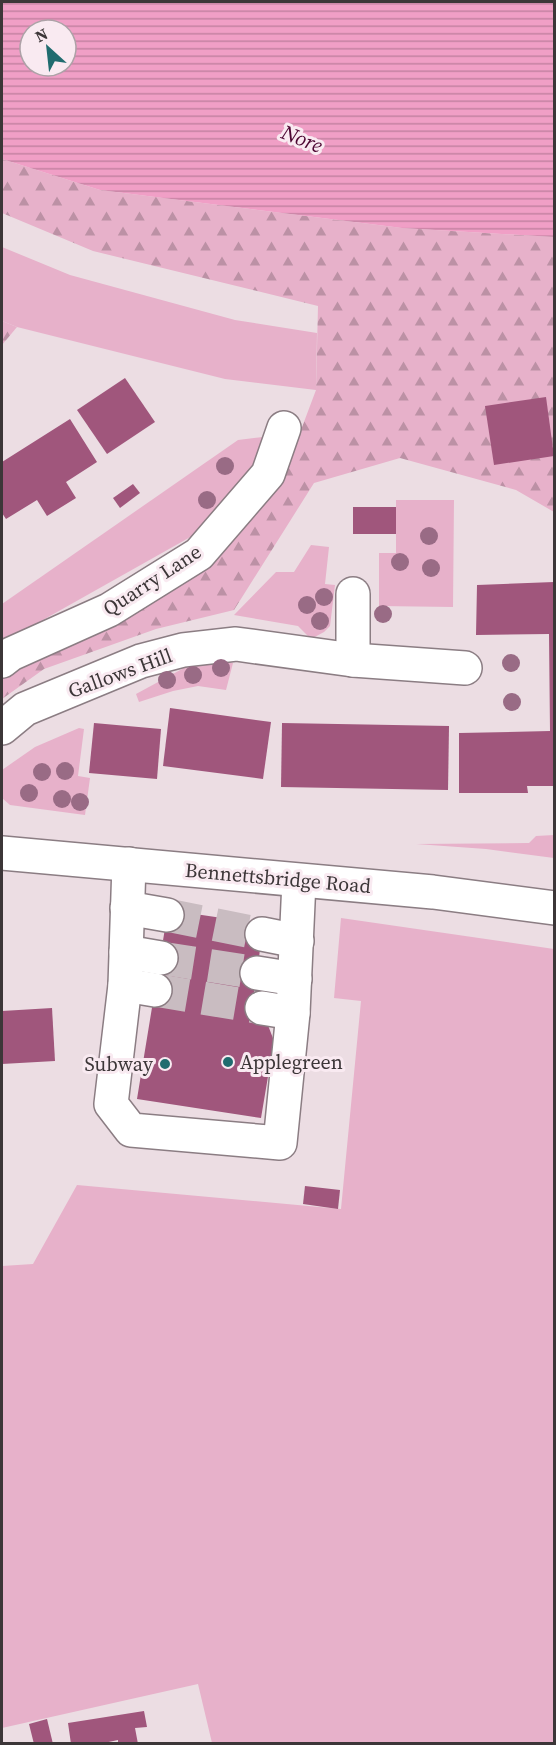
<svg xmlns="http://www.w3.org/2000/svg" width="556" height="1745" font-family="'Source Serif 4',serif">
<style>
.green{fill:#e7b1ca}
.forest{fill:url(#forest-firs)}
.water{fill:url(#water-rules);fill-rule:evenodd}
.building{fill:#a0567c}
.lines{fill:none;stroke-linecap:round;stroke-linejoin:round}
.minor-tunnel{stroke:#c9bcc1;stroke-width:33;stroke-dasharray:33 16;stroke-linecap:butt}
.minor-casing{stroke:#8b7d83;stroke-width:36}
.major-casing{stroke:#8b7d83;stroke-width:36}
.minor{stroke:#fff;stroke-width:33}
.major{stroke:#fff;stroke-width:33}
.tree{fill:#996b85}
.poi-dot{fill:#206c6f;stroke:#f9eaf1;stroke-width:2}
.labels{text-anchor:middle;stroke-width:6;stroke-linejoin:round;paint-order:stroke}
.street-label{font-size:20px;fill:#3c3638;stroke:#f9eaf1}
.poi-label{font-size:20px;fill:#3c3638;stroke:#f9eaf1;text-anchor:start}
.water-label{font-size:21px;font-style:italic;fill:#4d0632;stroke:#f9eaf1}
</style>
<defs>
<pattern id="forest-firs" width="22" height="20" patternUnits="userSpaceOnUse" patternTransform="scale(1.5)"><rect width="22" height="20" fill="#e7b1ca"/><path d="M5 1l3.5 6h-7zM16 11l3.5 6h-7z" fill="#bc91a5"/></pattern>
<pattern id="water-rules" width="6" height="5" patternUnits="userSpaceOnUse" patternTransform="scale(1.5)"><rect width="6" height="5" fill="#f09fc6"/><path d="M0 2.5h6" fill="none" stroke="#c482a2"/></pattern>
</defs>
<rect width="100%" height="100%" fill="#ecdde3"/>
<g class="green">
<path d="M2,247L70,275L235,320L317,333L316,390L225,379L17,327L2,321Z"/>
<path d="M263,437L260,471L217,522L2,643V604L238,440Z"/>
<path d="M396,500H454L453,607L379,606V553H396Z"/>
<path d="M311,545L329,547L325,584L335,585L330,626L324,632L311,639L298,626L234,615L276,572H294Z"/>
<path d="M214,659L233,663L226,690L198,686L173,691L139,702L136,694L195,662Z"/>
<path d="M79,728L84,729L78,776L90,778L85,815L10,805L2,798V770L35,747Z"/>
<path d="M554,835V858L486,849L416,844L529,843L536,836Z"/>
<path d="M341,918L554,949V1743H212L198,1684L2,1728V1266L33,1264L77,1185L341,1209L361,1001L334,998Z"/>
</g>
<g class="forest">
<path d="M2,159L100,190L402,228L554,237V512L516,490L400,458L314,483L234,610L156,629L44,669L2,699V668L114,618L205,570L284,475L316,390L318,306L93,251L2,213Z"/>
<path d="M2,321L17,327L2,345Z"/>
</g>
<path class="water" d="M2,2H554V237L402,228L100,190L2,159ZM30,30H66V66H30Z"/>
<g class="building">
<path d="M125,378L155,422L107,454L77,410Z"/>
<path d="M546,397L554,456L494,465L485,406Z"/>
<path d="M70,419L97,462L66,482L76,498L47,516L37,500L6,519L2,513V462Z"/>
<path d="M133,484L140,493L120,508L113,498Z"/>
<rect x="353" y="507" width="43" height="27"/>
<path d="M554,582V786H527L528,793H459V733L550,731L549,634L476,635L477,585Z"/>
<path d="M170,708L271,722L263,779L163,766Z"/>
<path d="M94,723L161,729L157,779L89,773Z"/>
<path d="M282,723L449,726L448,790L281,787Z"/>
<path d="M168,910L263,924L255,991L274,1041L261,1118L137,1099Z"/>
<path d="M52,1008L55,1061L2,1064V1011Z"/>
<path d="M305,1186L340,1190L338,1209L303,1204Z"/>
<path d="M144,1711L147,1727L135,1728L138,1744H118V1740L99,1744H71L68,1723Z"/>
<path d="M47,1719L53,1744H34L29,1724Z"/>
</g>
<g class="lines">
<g class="minor-tunnel">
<path d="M167,915L262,934"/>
<path d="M161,958L257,973"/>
<path d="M155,990L262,1008"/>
</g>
<g class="minor-casing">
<g id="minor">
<path d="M353,594V660"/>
<path d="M2,661L11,654L109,610L199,554L268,474L284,428"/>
<path d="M2,728L25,709L141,661L183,650L236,644L353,660L465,668"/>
<path d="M129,864L125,985L111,1104L131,1130L280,1143L293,1013L299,881"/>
<path d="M127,908L167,915"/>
<path d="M262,934L297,941"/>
<path d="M126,952L161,958"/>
<path d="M257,973L295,979"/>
<path d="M125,985L155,990"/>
<path d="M262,1008L293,1013"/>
</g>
</g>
<g class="major-casing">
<path id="major" d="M2,853L433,892L554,908"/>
</g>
<use href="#minor" class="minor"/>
<use href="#major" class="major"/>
</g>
<g class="tree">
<circle cx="225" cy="466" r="9"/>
<circle cx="207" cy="500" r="9"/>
<circle cx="429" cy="536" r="9"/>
<circle cx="400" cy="562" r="9"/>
<circle cx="431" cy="568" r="9"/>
<circle cx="324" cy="597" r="9"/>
<circle cx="307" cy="605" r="9"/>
<circle cx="383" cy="614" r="9"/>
<circle cx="320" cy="621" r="9"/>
<circle cx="511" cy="663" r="9"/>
<circle cx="221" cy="668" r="9"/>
<circle cx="193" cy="675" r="9"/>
<circle cx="167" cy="680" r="9"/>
<circle cx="512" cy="702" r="9"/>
<circle cx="65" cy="771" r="9"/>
<circle cx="42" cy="772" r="9"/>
<circle cx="29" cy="793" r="9"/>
<circle cx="62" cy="799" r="9"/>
<circle cx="80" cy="802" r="9"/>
</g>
<g class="poi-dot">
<circle cx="228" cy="1062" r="6"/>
<circle cx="165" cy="1064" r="6"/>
</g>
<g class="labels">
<g class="street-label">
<text transform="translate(152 580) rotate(-33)" y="7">Quarry Lane</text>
<text transform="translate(120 673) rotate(-20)" y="7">Gallows Hill</text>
<text transform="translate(278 878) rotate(5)" y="7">Bennettsbridge Road</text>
</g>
<g class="poi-label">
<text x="240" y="1069">Applegreen</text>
<text x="153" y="1071" text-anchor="end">Subway</text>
</g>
<g class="water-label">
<text transform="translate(302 139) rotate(22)" y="7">Nore</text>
</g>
</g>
<rect width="556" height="1745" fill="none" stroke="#3c3638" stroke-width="6"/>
<g transform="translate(48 48) rotate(333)"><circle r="28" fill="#f9eaf1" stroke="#ada2a7" stroke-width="1.5"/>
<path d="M0-4.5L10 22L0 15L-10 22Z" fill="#206c6f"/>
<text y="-9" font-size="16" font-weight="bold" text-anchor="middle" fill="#3c3638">N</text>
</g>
</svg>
